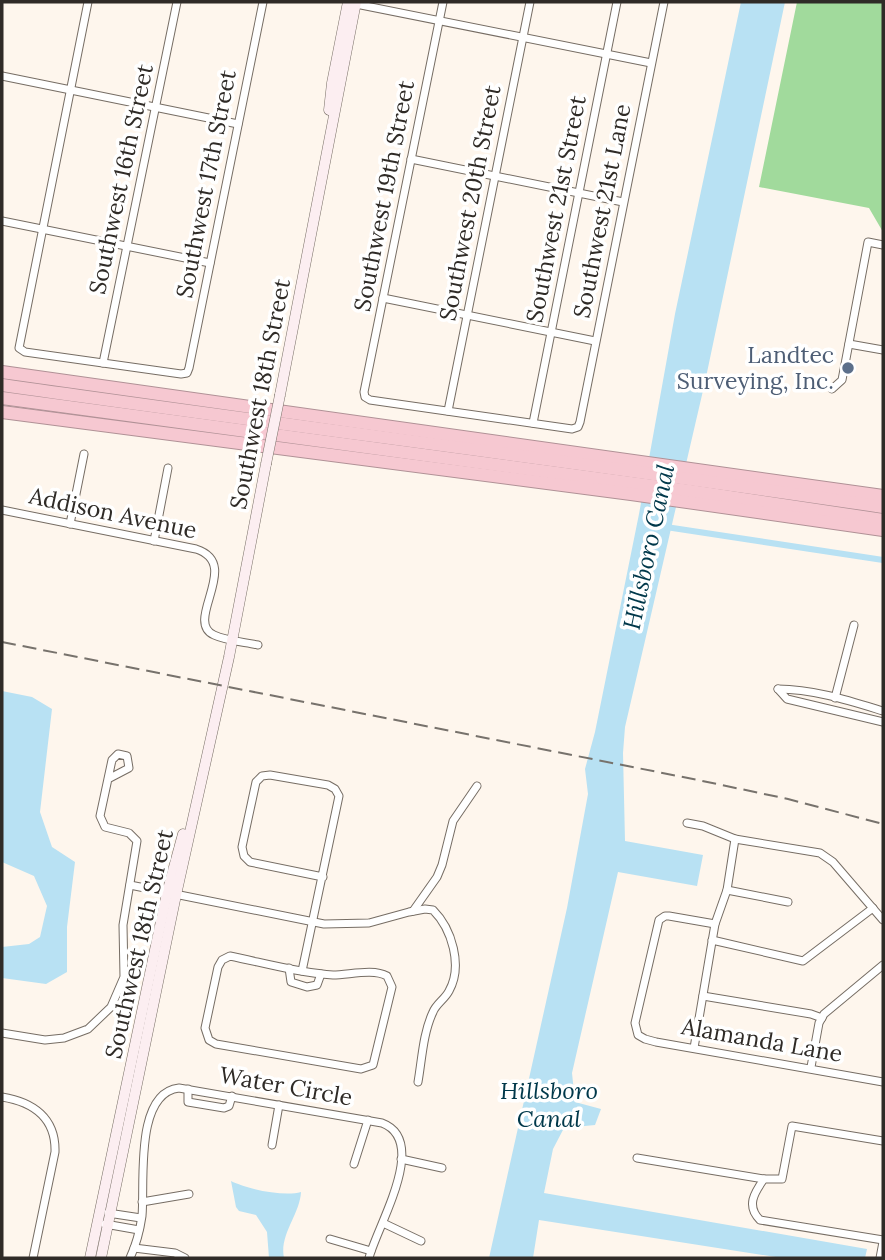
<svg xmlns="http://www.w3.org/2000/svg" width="885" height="1260" font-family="Lora,serif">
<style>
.green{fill:#a1da9c}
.water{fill:#b8e1f3}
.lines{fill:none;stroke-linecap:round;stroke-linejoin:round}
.canal{stroke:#b8e1f3;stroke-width:6}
.street-casing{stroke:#766d64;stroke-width:9}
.secondary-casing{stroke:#766d64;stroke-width:11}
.highway-casing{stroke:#b09196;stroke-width:14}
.street{stroke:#fff;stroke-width:7}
.secondary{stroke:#fceef1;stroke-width:10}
.highway{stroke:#f6c8d1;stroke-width:12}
.rail{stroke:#77726c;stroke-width:2;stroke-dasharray:14 7;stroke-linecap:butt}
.secondary-bridge-casing{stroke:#766d64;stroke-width:11;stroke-linecap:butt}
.secondary-bridge{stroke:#fceef1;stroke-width:10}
.service-dot{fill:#5c6f8a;stroke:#fff;stroke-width:2.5}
.labels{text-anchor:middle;stroke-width:7;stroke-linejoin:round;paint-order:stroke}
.street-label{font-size:23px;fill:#2f2b27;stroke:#fff}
.service-label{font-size:23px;fill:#4e5e75;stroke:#fff;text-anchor:end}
.water-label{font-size:24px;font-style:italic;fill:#00384a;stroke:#fff}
</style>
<rect width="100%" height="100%" fill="#fef6ed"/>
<path class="green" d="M797,2H883V232L869,208L759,187Z"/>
<g class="water">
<path d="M741,2H785L705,382L625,727L623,753L625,841L703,855L697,886L618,872L572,1073L575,1102L601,1109L595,1125L564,1128L553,1149L544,1193L867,1249L865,1258H782L539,1220L533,1258H489L567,908L588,794L585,769L595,732L639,514L675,314Z"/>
<path d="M2,691L32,697L52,709L40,812L52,847L75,862L67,927V972L46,984L2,978V947L29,944L40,937L47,906L34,876L2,862Z"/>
<path d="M231,1181C247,1189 284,1197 301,1192C300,1214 279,1235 284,1258H269L267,1232L256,1215L239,1211L236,1207Z"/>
</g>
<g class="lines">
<path class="canal" d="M666,527L883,560"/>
<g class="street-casing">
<g id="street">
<path d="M88,2L19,348L25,352L181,374L187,373L189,368L263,2"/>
<path d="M443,2L364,392L365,397L370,400L572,429L578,427L580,422L664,2"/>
<path d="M351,3L651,63"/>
<path d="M2,76L238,124"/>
<path d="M411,159L623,202"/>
<path d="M2,221L210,263"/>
<path d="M383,298L595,341"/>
<path d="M849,344L883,350"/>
<path d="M103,363L177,2"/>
<path d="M832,389L842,380L868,242L883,245"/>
<path d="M448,411L530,2"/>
<path d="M533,423L617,2"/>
<path d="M2,510L196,549C243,564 183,621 214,635C227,641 244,642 258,645"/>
<path d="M70,524L84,454"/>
<path d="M154,541L168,468"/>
<path d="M778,689L787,699L883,722"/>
<path d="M778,689C813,689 850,701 883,711"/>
<path d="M835,698L854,625"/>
<path d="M687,823L703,826L735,839L820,853L833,862L883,920"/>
<path d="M130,885L324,924L369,923L409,912L425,909L433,910C452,929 463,966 449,991C445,999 436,1004 433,1012C423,1033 422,1059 418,1082"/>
<path d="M727,890L788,902"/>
<path d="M413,911L437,877L442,865L453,821L477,786"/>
<path d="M715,924L669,916H665L659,920L635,1023L638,1035L645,1039L656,1042L883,1082"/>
<path d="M712,940L803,961L873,908"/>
<path d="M230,956C264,963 299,973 333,975C349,975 373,968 387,976L392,987L373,1065L361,1069L216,1044L209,1040L205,1028L218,967L222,960Z"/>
<path d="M289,968L291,982L307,987L317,985L321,974"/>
<path d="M302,971L339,796L335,789L328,785L270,775L262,776L256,782L242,847L244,856L250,862L323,877"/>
<path d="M703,996L811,1014L822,1018"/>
<path d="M2,1033L45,1040L64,1038L88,1029L111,1007L124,977L123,925L137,841L129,833L105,827L100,816L112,760L118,754L127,756L129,768L108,779"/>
<path d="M694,1048L715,924L727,890L735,839"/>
<path d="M811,1067L819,1023L824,1014L883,965"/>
<path d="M188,1089V1102L224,1108L229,1106L232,1096"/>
<path d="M2,1097C33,1102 56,1118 55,1152L33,1258"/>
<path d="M883,1141L792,1126L782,1179H764C754,1193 746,1206 760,1220L883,1240"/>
<path d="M272,1145L279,1105"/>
<path d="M637,1158L764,1179"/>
<path d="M401,1159L442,1168"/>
<path d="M354,1164L368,1120"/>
<path d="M142,1202L189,1194"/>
<path d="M108,1213L141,1218"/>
<path d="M383,1223L421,1241"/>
<path d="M105,1224L139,1230"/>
<path d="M330,1239L371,1251"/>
<path d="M134,1248L175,1253L185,1258"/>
<path d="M130,1258C136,1245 140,1230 142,1216C145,1184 134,1093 179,1088L382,1123C430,1141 377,1226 369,1258"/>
<path d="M880,1258L883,1242"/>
</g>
</g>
<g class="secondary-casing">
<g id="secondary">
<path d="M329,110L332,83L348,2"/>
<path d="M280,395L356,2"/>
<path d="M90,1258L167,893L183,834"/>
<path d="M101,1258L176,895L229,657L266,464"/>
</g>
</g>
<g class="highway-casing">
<g id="highway">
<path d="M2,372L883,496"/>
<path d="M2,385C295,427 590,463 883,507"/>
<path d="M2,398L690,491L883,520"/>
<path d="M2,412L631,494L883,530"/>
</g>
</g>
<use href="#street" class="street"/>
<use href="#secondary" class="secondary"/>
<use href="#highway" class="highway"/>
<path class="rail" d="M2,642L698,780L788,799L883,824"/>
<g class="secondary-bridge-casing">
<path id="secondary-bridge" d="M266,464L280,395"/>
</g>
<use href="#secondary-bridge" class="secondary-bridge"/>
</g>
<circle class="service-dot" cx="848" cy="368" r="7"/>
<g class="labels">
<g class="street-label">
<text transform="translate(121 179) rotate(-78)" y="8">Southwest 16th Street</text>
<text transform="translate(206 184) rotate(-79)" y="8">Southwest 17th Street</text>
<text transform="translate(384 196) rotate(-79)" y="8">Southwest 19th Street</text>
<text transform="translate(470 203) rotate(-79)" y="8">Southwest 20th Street</text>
<text transform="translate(556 209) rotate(-79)" y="8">Southwest 21st Street</text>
<text transform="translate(602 211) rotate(-79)" y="8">Southwest 21st Lane</text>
<text transform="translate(260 394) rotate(-79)" y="8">Southwest 18th Street</text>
<text transform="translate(113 513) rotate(12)" y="8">Addison Avenue</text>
<text transform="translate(139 944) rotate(-77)" y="8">Southwest 18th Street</text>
<text transform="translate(762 1040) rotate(10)" y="8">Alamanda Lane</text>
<text transform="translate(286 1086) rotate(10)" y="8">Water Circle</text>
</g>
<g class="service-label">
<text x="834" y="363">Landtec<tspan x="834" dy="26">Surveying, Inc.</tspan></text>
</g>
<g class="water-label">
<text transform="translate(649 547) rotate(-78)" y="8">Hillsboro Canal</text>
<text x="549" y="1099">Hillsboro<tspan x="549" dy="28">Canal</tspan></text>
</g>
</g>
<rect width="885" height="1260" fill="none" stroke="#2f2b27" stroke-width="7"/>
</svg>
